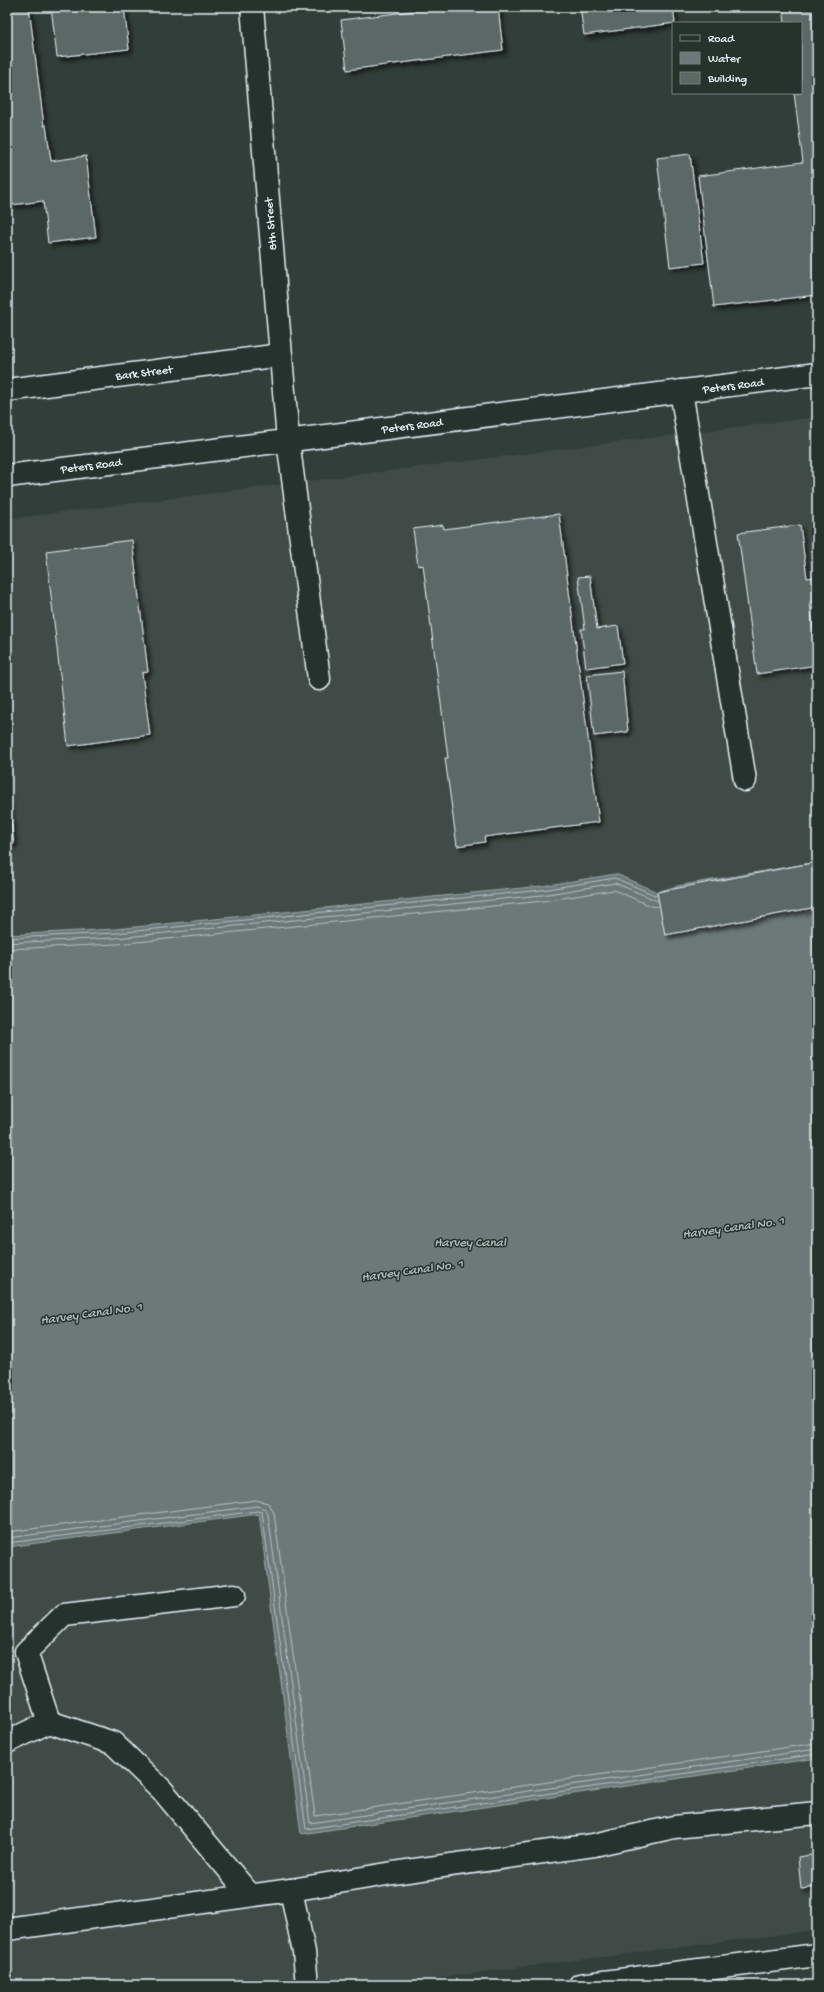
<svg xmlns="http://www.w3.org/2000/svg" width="824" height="1992" font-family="'Gochi Hand',sans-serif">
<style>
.built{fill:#3f4b46}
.water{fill:#6d7978;stroke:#9ea9ab}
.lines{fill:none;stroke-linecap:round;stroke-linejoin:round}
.shore{stroke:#b7c1c5;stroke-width:1}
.building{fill:#5c6865;stroke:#e8f1f8;filter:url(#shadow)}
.minor-casing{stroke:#e8f1f8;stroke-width:25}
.major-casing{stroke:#e8f1f8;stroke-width:25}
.minor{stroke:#26332d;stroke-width:22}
.major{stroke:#26332d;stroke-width:22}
.labels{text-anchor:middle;stroke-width:3;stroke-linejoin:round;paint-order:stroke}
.street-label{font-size:12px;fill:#e8f1f8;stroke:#26332d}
.water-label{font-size:13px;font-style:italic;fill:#b1bbbe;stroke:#26332d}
</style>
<defs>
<filter id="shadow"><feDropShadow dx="3.5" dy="3.5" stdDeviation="2" flood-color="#0009"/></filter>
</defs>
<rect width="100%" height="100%" fill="#323e39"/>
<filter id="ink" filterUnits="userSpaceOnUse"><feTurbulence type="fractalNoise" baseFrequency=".025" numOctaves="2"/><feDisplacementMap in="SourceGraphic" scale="8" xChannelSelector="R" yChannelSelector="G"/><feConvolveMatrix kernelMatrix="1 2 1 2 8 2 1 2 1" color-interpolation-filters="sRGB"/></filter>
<g filter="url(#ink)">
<g class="built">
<path d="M817,417V862L677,886L657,892L616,874L542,886L115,929L7,935V519Z"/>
<path d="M259,1514L301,1834L817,1758V1930L381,1985H7V1547Z"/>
</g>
<path class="water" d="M817,862V1758L301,1834L259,1514L7,1547V935L115,929L542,886L616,874L657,892L677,886Z"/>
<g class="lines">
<g class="shore">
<path d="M7,938L116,933L542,890L615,878L657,896"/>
<path d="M7,943L116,938L542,895L615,883L658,901"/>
<path d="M7,949L117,944L543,901L614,890L651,906L659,907"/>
<path d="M7,1532L256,1500L268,1503L274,1513L315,1816L817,1743"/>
<path d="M7,1538L257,1506L265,1509L268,1514L310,1823L817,1749"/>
<path d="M7,1543L257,1511L262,1512L306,1829L817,1754"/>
</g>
</g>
<g class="building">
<path d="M7,7H29L44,126L46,125L51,161L86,156L96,237L48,243L43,201L12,205L7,166Z"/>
<path d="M51,7H124L129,49L57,57Z"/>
<path d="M445,7H498L503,50L347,70L341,20Z"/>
<path d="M580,7H673L675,23L584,35Z"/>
<path d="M783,7H817V295L714,307L698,176L803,162L794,93H801V23H785Z"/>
<path d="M690,154L704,263L670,267L657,158Z"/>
<path d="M559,514L599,822L484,837L485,842L457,846L445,758H448L423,565L418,566L413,529L443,525L444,529Z"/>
<path d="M800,525L807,578L817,577V601L810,602L817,665L757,674L738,533Z"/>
<path d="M132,540L148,672L142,673L150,735L68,746L46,551Z"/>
<path d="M590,576L597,629L618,626L623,663L586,668L581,629H585L578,577Z"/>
<path d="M622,671L628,732L594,736L587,675Z"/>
<path d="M7,790L14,844L7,845Z"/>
<path d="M817,862V907L665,935L657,892Z"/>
<path d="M817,1854V1887L801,1889L798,1857Z"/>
</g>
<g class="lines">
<g class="minor-casing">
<g id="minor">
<path d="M252,7L288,440L319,679"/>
<path d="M7,390L281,355"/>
<path d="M681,391L745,780"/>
<path d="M49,1722L26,1652L64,1615L234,1595"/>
<path d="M7,1742L49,1722L113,1743L162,1790L250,1895"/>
<path d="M291,1890L304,1952L307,1985"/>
<path d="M7,1929L291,1890L393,1873L594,1845L674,1827L817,1813"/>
</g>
</g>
<g class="major-casing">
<g id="major">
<path d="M7,476L817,374"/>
<path d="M580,1985L817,1955"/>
</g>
</g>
<use href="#minor" class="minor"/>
<use href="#major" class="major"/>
</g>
</g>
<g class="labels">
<g class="street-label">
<text transform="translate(270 224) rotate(-95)" y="4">8th Street</text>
<text transform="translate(144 372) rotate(-7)" y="4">Bark Street</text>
<text transform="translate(733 385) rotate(-7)" y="4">Peters Road</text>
<text transform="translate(412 425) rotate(-7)" y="4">Peters Road</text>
<text transform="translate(91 465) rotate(-7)" y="4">Peters Road</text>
</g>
<g class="water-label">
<text transform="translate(733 1226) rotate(-8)" y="5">Harvey Canal No. 1</text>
<text x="470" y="1246">Harvey Canal</text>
<text transform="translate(412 1269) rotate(-8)" y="5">Harvey Canal No. 1</text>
<text transform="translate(91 1312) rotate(-8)" y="5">Harvey Canal No. 1</text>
</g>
</g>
<rect width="824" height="1992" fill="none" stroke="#26332d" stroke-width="24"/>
<rect x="12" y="12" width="800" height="1968" fill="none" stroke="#e8f1f8" stroke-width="1.5" filter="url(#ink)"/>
<rect x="672" y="22" width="130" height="72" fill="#26332d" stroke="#747f7e"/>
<rect x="680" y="35" width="20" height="6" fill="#26332d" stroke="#747f7e"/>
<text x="708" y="42" font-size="12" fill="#e8f1f8">Road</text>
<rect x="680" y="52" width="20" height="12" fill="#6d7978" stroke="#747f7e"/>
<text x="708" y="62" font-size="12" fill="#e8f1f8">Water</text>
<rect x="680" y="72" width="20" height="12" fill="#5c6865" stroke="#747f7e"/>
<text x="708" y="82" font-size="12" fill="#e8f1f8">Building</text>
</svg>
